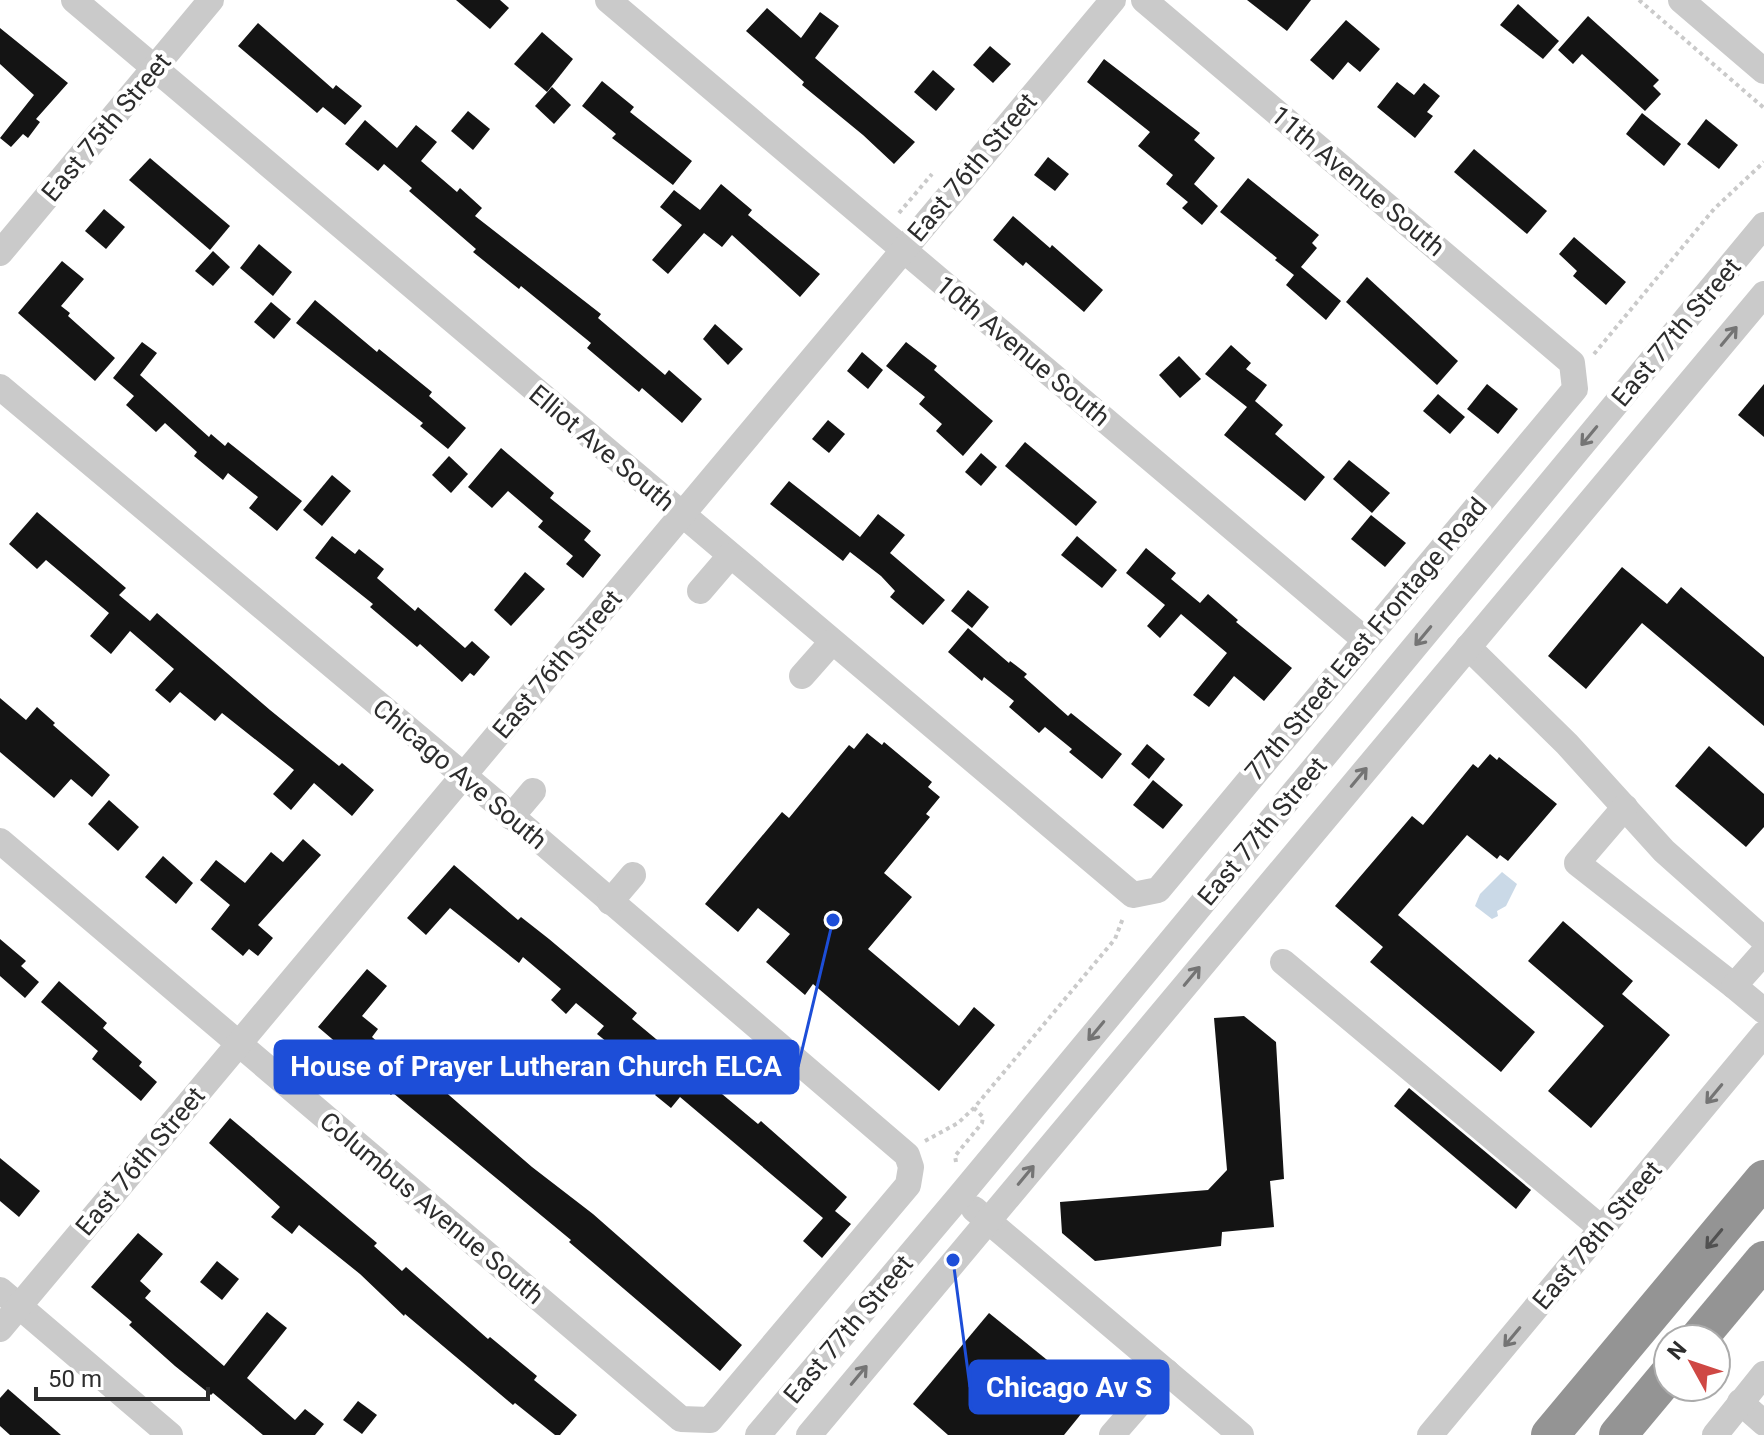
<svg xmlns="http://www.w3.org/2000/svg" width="1764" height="1435" font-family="Roboto,sans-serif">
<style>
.water{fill:#cad9e7}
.building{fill:#141414}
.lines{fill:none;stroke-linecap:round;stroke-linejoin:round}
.path{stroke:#cacaca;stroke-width:4;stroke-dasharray:4 4;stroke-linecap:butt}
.minor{stroke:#cacaca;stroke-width:26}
.highway{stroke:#949494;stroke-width:38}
.oneway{stroke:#747474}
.oneway2{stroke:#515151}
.labels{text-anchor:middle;stroke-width:8;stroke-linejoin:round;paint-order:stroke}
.street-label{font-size:26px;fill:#2d2d2d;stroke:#fff}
.leader{fill:none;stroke:#1d4ed8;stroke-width:3}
.callout-dot{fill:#1d4ed8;stroke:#fff;stroke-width:3}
.callout{fill:#1d4ed8;stroke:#1d4ed8;stroke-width:3}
.callout-label{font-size:28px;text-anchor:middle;font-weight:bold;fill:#fff}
</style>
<rect width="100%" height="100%" fill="#fff"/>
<path class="water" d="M1502,872L1517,884L1506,906L1497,911L1498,916L1492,919L1475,906L1480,894Z"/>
<g class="building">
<path d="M456,0H500L509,8L490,29Z"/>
<path d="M1247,0H1311L1287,31Z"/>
<path d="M1518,4L1559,41L1543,59L1500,25Z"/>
<path d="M767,8L801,38L820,12L839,26L815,58L915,142L894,164L863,135L802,85L804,82L746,31Z"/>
<path d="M1588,16L1659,80L1653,86L1661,94L1645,111L1582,54L1573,64L1558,50Z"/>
<path d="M1346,20L1380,49L1360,72L1348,62L1333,80L1310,60Z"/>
<path d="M258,23L333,89L336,85L362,106L345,125L323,107L317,113L238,46Z"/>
<path d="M0,28L68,83L36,119L40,122L28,138L23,134L11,147L0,138L34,95L0,64Z"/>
<path d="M542,32L573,59L547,92L514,64Z"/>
<path d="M990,46L1011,64L993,83L973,65Z"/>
<path d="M1104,59L1200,133L1194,140L1215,158L1194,184L1218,206L1202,225L1182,208L1188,202L1166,184L1173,175L1138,146L1150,132L1087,82Z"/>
<path d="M933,70L955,89L936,111L914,92Z"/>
<path d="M602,81L634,107L630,112L692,161L673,185L612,138L616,134L582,106Z"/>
<path d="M1397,82L1414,95L1424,83L1440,96L1427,112L1433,116L1415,138L1377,107Z"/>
<path d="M552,87L571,105L554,124L535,106Z"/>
<path d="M468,111L490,129L473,150L451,131Z"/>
<path d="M1642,113L1681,144L1664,166L1626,134Z"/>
<path d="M1706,119L1738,145L1719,169L1687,144Z"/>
<path d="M365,120L397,148L416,125L437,142L421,161L457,192L460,188L482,208L475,216L601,314L598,318L665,375L669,370L702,399L682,423L642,388L639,392L587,348L591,343L521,286L519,289L473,252L476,249L409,191L412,188L384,164L378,171L345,144Z"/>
<path d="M1474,149L1547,211L1527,234L1454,172Z"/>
<path d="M1048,157L1069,174L1055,191L1034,175Z"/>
<path d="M150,158L230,226L210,250L129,180Z"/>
<path d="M1248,178L1319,235L1312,243L1317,248L1301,267L1341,301L1326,320L1286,285L1294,275L1275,260L1277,258L1220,212Z"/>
<path d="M721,184L752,210L748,215L820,274L800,297L732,235L722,247L704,233L668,274L652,260L682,225L660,207L674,190L700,210Z"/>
<path d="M104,209L125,227L106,249L85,231Z"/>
<path d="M1013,216L1050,248L1052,245L1103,290L1084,312L1026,262L1023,266L993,240Z"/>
<path d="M1574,237L1626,282L1606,305L1573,276L1577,271L1559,254Z"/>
<path d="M259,244L292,272L273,296L240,268Z"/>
<path d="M213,251L230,267L213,286L195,271Z"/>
<path d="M62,261L84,279L61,306L70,313L68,316L115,358L95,381L18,313Z"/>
<path d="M1367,277L1458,361L1437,385L1346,302Z"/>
<path d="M315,300L377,352L379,349L432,392L429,396L466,428L448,449L420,426L423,423L296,323Z"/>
<path d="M271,302L291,319L274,339L254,322Z"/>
<path d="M715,324L743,349L728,365L703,339Z"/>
<path d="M142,342L157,353L140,375L209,437L211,434L225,446L228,442L302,501L277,531L249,508L258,497L228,473L223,480L194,456L197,452L165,423L156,432L126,405L134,396L113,378Z"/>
<path d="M906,342L937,366L934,370L993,421L963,456L936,431L942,424L919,404L925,397L886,366Z"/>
<path d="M1231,345L1251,363L1246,369L1267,385L1255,401L1283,425L1275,434L1325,477L1305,501L1224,435L1247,407L1205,374Z"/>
<path d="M862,352L883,370L868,389L847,371Z"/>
<path d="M1179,356L1201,379L1180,398L1159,375Z"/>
<path d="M1487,384L1518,409L1498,434L1467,409Z"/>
<path d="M1764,384V437L1738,415Z"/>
<path d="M1438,394L1465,417L1450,434L1423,411Z"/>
<path d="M828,420L845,434L829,453L812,439Z"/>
<path d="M1025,442L1097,502L1076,526L1005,466Z"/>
<path d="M501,448L554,493L550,498L591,531L584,540L601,555L583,578L566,564L573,556L538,527L543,521L508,491L492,508L468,487Z"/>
<path d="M981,453L997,467L981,486L965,472Z"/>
<path d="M449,456L468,474L451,493L432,475Z"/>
<path d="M1349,460L1390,493L1372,513L1333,479Z"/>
<path d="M332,475L351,491L322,526L303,510Z"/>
<path d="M789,481L860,537L878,514L905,535L890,553L945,600L923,625L890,597L895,591L881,576L850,552L843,561L770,504Z"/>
<path d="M37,512L126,588L119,595L150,621L157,613L270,710L339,766L342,763L374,790L352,816L314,783L291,810L273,794L294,770L222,713L215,721L180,692L170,703L155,690L174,669L130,631L111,654L90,636L109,613L46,560L37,569L9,544Z"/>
<path d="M1371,515L1406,543L1385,567L1351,539Z"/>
<path d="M332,536L355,554L359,549L384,569L377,578L415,611L418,607L465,648L472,641L490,657L474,676L470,673L462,682L420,644L417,647L370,607L373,604L315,558Z"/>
<path d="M1077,536L1117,570L1102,588L1061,555Z"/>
<path d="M1146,548L1176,573L1171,579L1200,603L1208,594L1238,620L1236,622L1292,668L1264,701L1234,676L1209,707L1193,695L1227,653L1181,614L1160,638L1147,626L1165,605L1126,573Z"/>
<path d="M1622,567L1667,604L1681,587L1764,657V726L1642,623L1586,689L1548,656Z"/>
<path d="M525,572L545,589L511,626L494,610Z"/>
<path d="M968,590L989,607L972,628L951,611Z"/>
<path d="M968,628L1009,663L1010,661L1027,674L1024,677L1068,716L1071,713L1122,754L1102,779L1069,752L1072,749L1045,727L1039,733L1009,707L1014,701L984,677L982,681L948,652Z"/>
<path d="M0,698L26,720L37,707L55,723L53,725L110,775L92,797L71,779L54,798L0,752Z"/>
<path d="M867,733L882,745L884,742L932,782L928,787L940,797L926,814L930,817L884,873L912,897L868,949L959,1026L974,1007L995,1025L939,1091L813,984L805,995L766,962L790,934L758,908L738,932L705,904L782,812L789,818L849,745L854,749Z"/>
<path d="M1147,744L1165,759L1149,779L1131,764Z"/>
<path d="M1709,746L1764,794V827L1746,847L1675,786Z"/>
<path d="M1490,754L1497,760L1499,757L1557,804L1508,861L1500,855L1497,859L1467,835L1398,915L1535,1032L1501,1072L1370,962L1383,947L1335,906L1412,816L1423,825L1473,764L1478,768Z"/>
<path d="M1153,780L1183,805L1163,829L1133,805Z"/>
<path d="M109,800L139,827L118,851L88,824Z"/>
<path d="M303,839L321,855L258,925L273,938L258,956L249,949L243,956L211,929L230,905L200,880L216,860L245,883L271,852L283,862Z"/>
<path d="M163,856L193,883L176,904L145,877Z"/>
<path d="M454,865L518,920L521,917L549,939L637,1013L632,1019L758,1124L761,1121L847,1197L835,1211L851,1224L822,1258L803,1241L823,1218L680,1097L671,1108L655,1095L665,1083L630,1055L610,1078L595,1066L612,1046L597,1034L604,1026L576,1003L566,1014L551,1000L561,989L523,957L519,963L450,908L426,935L407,918Z"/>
<path d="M1563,921L1633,981L1622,994L1670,1035L1591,1128L1548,1091L1604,1026L1528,961Z"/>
<path d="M0,939L26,961L21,966L39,982L25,998L0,976Z"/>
<path d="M367,969L387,986L362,1016L378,1029L372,1037L407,1068L417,1057L432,1071L427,1076L532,1167L593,1214L742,1345L720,1371L569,1242L571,1240L393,1093L391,1095L355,1064L358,1061L318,1027Z"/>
<path d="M59,981L107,1023L103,1028L142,1062L139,1066L157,1082L141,1101L92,1059L98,1051L41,1002Z"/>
<path d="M1244,1016L1276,1042L1284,1179L1270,1181L1274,1227L1222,1232L1221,1246L1095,1261L1062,1233L1060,1202L1208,1190L1227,1170L1214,1018Z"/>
<path d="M1409,1088L1531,1190L1516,1209L1394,1106Z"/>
<path d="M230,1118L377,1243L374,1246L402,1271L406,1267L488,1339L490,1337L537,1376L534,1380L577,1415L560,1435H555L515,1403L513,1405L405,1314L404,1316L360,1274L299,1225L292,1234L271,1217L280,1207L209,1143Z"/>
<path d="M0,1158L40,1191L19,1217L0,1201Z"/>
<path d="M138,1233L163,1254L140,1281L151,1291L145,1298L224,1366L267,1312L287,1328L247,1378L295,1420L305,1409L324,1424L315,1435H263L213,1393L211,1395L175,1366L129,1325L132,1322L91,1287Z"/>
<path d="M217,1261L239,1279L222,1300L200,1282Z"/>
<path d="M989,1313L1094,1398L1064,1435H948L913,1404Z"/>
<path d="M8,1389L61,1435H10L0,1426V1398Z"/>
<path d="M358,1401L377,1415L362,1434L343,1420Z"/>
</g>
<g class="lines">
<g class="path">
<path d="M1639,0L1764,108"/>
<path d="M899,213L932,174"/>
<path d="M1594,354L1714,209L1764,162"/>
<path d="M925,1141L958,1123L974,1108L1115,939L1123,918"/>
<path d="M956,1162L955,1156L982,1123L983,1117L974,1108"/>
</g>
<g class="minor">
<path d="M74,0L1133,895L1158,890L1575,389L1572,363L1144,0"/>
<path d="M608,0L1364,639"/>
<path d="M1681,0L1764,71"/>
<path d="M0,253L211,0"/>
<path d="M0,387L487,795L907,1155L911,1167L908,1185L710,1420L681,1419L0,841"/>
<path d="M700,591L730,556"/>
<path d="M1468,647L1567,744L1664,851L1764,940"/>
<path d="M802,676L832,642"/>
<path d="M1625,807L1577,863L1734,986"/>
<path d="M511,817L533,791"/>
<path d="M610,902L633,875"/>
<path d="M1764,952L1734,986L1764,1011"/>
<path d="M1283,962L1602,1229"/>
<path d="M974,1209L1241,1435"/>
<path d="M0,1290L170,1435"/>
<path d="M0,1329L1113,0"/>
<path d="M1740,1402L1764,1423"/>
<path d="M758,1435L959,1197L1764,225"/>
<path d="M809,1435L1764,294"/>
<path d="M1112,1435L1167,1372"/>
<path d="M1430,1435L1764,1034"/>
<path d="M1715,1435L1764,1374"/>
</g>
<g class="highway">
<path d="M1698,1339L1764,1260"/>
<path d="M1550,1435L1764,1179"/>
<path d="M1618,1435L1668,1375"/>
</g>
</g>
<defs><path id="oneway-shaft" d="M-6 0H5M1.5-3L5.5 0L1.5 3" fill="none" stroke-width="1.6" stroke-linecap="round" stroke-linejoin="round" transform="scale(2)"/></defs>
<g class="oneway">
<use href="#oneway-shaft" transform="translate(1729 336) rotate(-50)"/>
<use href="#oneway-shaft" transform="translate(1589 436) rotate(130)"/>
<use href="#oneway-shaft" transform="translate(1423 636) rotate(130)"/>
<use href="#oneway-shaft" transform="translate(1359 777) rotate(-50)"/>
<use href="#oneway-shaft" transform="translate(1192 976) rotate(-50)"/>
<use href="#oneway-shaft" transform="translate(1096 1031) rotate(130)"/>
<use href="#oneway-shaft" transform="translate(1714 1094) rotate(130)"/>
<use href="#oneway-shaft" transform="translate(1026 1175) rotate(-50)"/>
<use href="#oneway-shaft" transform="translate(1512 1337) rotate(130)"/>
<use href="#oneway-shaft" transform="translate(859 1375) rotate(-50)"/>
</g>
<use class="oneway2" href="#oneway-shaft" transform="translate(1714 1239) rotate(130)"/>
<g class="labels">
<g class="street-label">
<text transform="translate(106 127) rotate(-50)" y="9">East 75th Street</text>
<text transform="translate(972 167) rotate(-50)" y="9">East 76th Street</text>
<text transform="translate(1358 181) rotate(40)" y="9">11th Avenue South</text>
<text transform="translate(1676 332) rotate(-50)" y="9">East 77th Street</text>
<text transform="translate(1023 351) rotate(40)" y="9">10th Avenue South</text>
<text transform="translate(602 448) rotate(40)" y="9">Elliot Ave South</text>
<text transform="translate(1366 639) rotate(-50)" y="9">77th Street East Frontage Road</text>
<text transform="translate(557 664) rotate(-50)" y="9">East 76th Street</text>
<text transform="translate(460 774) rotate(40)" y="9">Chicago Ave South</text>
<text transform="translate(1262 831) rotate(-50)" y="9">East 77th Street</text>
<text transform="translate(140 1161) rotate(-50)" y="9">East 76th Street</text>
<text transform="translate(432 1208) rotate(40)" y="9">Columbus Avenue South</text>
<text transform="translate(1597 1235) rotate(-50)" y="9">East 78th Street</text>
<text transform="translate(848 1329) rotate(-50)" y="9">East 77th Street</text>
</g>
</g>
<path class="leader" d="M833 920L798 1067M953 1260L970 1387"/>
<g class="callout-dot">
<circle cx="833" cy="920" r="8"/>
<circle cx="953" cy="1260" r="8"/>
</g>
<g class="callout">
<rect x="275" y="1041" width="523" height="52" rx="8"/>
<rect x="970" y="1361" width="198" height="52" rx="8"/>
</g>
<g class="callout-label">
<text x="536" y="1076">House of Prayer Lutheran Church ELCA</text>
<text x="1069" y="1397">Chicago Av S</text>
</g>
<g transform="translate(1692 1363) rotate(310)"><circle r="38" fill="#ffffff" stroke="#ababab" stroke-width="2"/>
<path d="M0-6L14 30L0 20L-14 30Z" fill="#cf4844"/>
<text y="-12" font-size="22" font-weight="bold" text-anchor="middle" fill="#2d2d2d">N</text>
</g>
<path d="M36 1387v12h172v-12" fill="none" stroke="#2d2d2d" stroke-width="4"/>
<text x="48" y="1387" font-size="24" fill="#2d2d2d" stroke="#ffffff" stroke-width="6" paint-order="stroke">50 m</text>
</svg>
